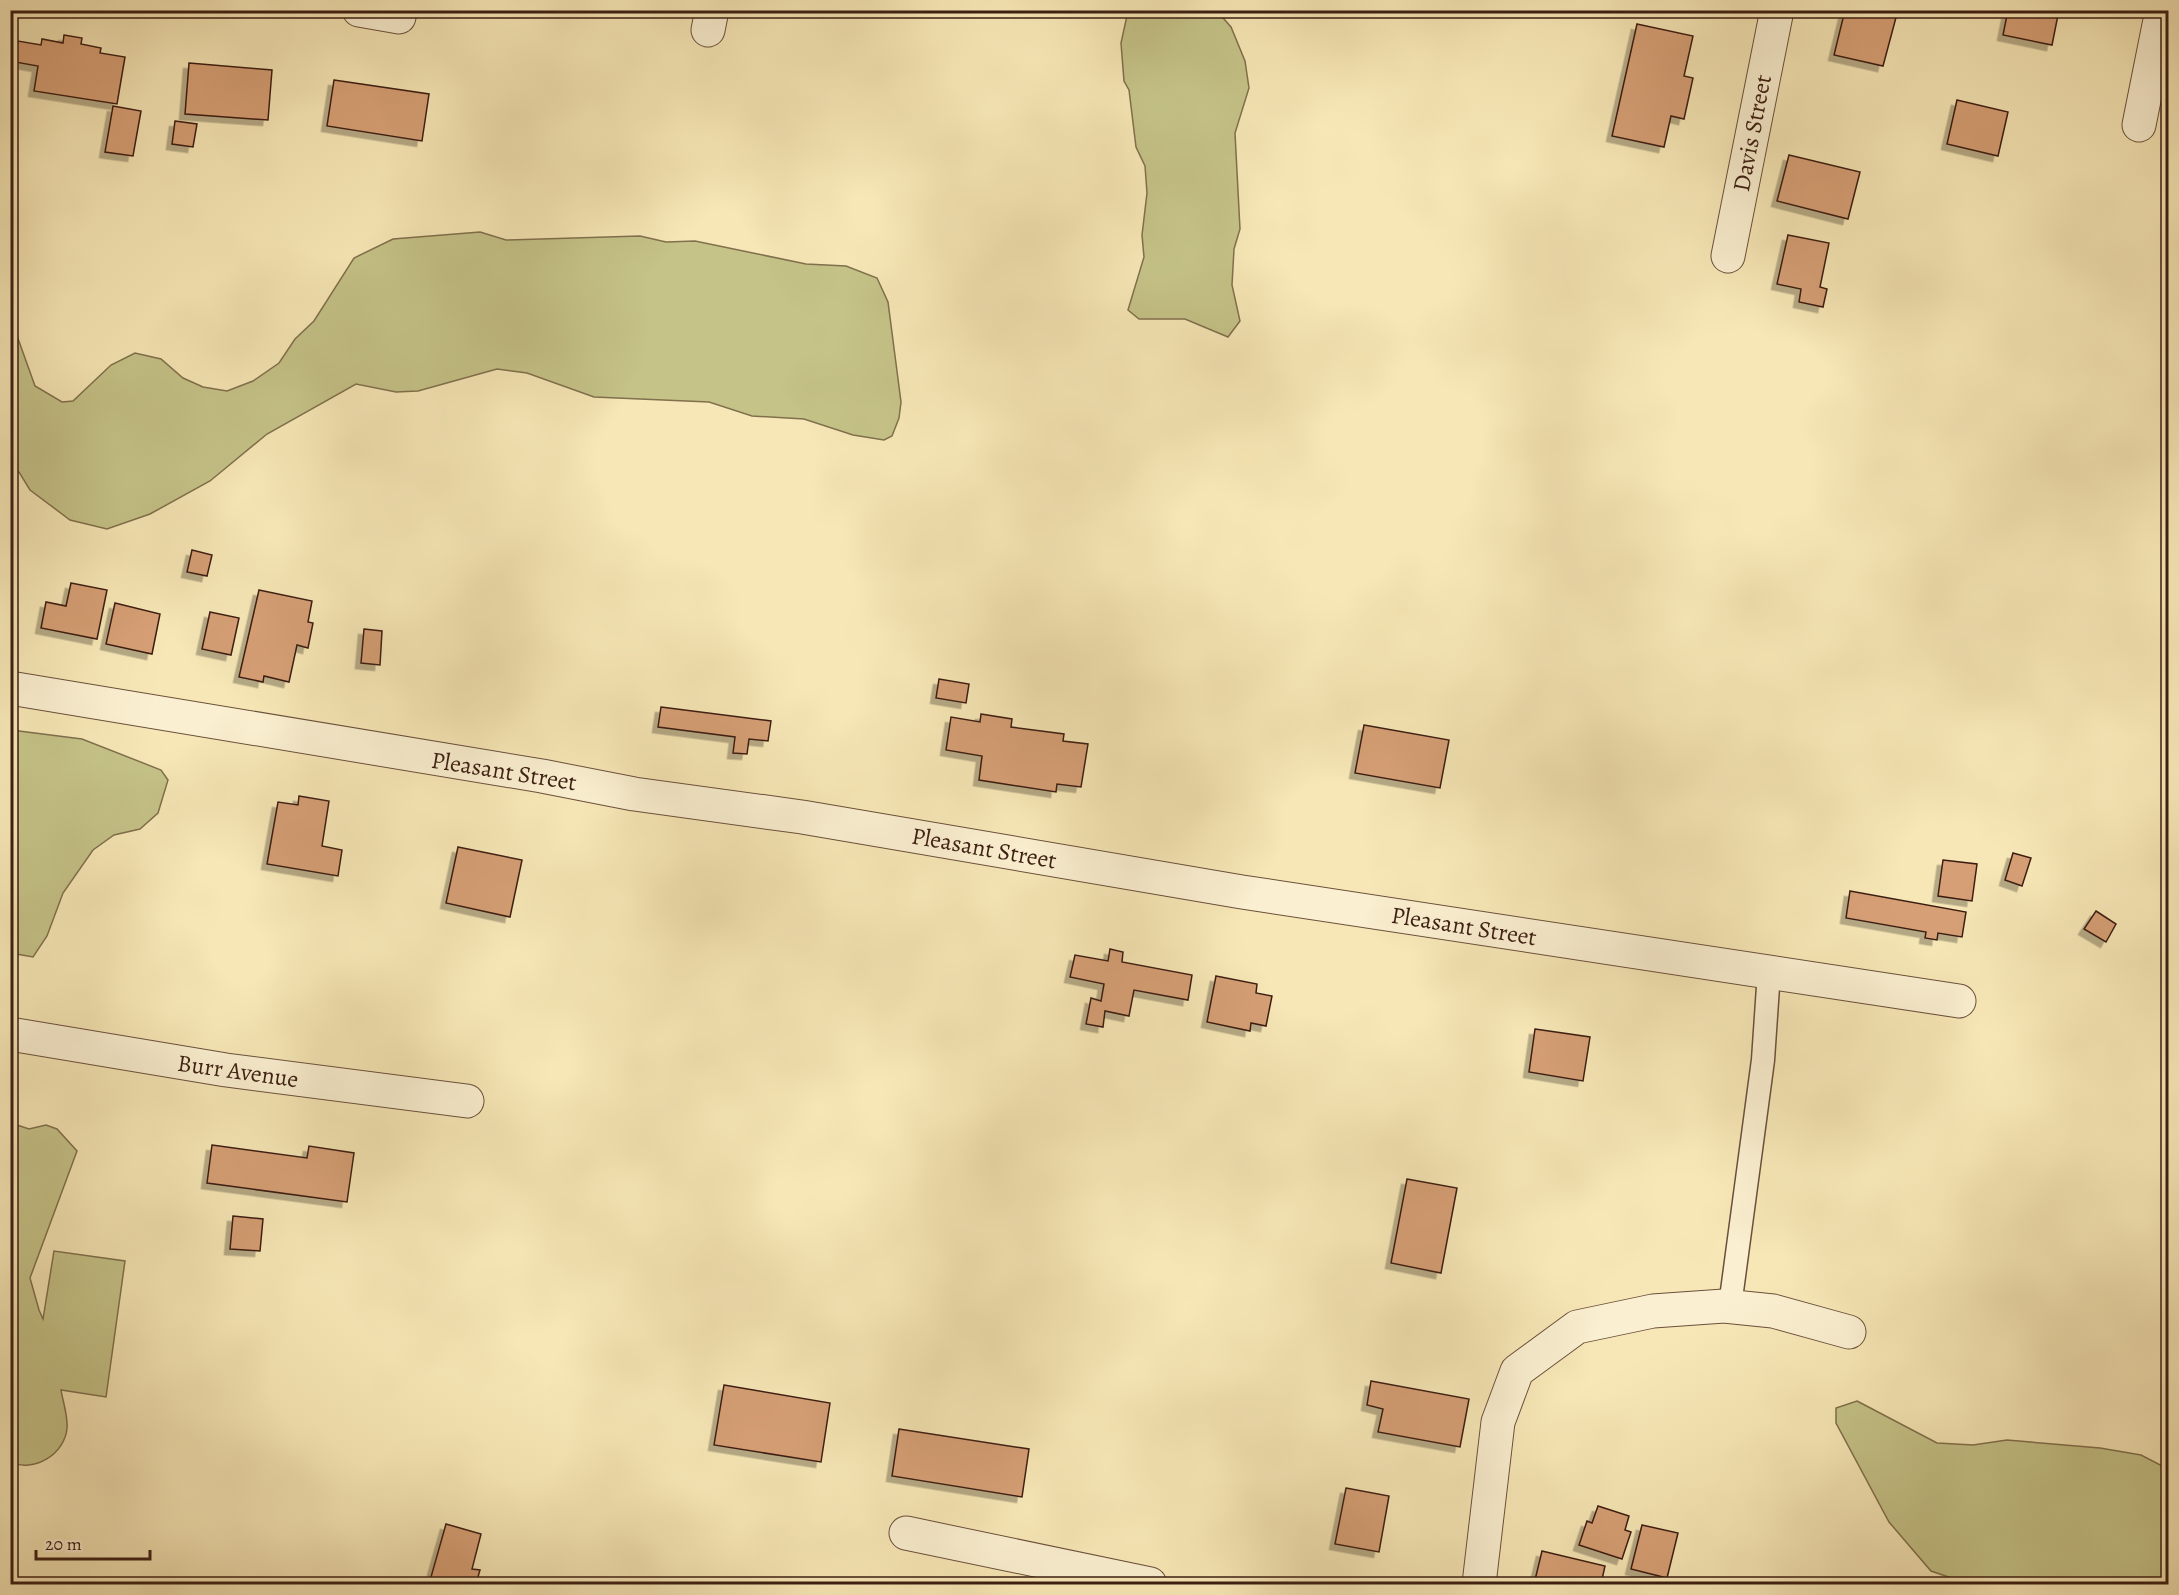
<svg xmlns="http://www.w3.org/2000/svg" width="2179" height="1595" font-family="Alegreya,serif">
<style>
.green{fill:#c5c388;stroke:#80704d;stroke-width:1.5}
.building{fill:#d69f74;stroke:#3c1e12;stroke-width:1.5;filter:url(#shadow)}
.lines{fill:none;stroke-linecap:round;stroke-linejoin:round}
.service-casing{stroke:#6b503b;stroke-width:25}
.minor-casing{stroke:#6b503b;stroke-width:35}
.service{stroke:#faefd0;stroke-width:22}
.minor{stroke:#faefd0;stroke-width:33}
.labels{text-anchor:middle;stroke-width:4.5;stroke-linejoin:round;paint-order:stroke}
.street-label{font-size:24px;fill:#3c1e12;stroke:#faefd0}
</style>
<defs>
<filter id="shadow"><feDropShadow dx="-5.5" dy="5.5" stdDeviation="0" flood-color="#0004"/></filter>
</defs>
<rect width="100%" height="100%" fill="#f7e7b6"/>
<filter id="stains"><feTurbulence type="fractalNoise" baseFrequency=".00333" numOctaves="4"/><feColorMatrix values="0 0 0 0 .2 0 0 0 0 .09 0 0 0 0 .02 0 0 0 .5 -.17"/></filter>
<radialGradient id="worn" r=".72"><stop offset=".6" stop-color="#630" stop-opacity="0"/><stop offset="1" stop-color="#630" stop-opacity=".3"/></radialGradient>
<g class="green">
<path d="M1128,11H1217L1231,27L1245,61L1249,88L1235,133L1240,229L1234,249L1232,285L1240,321L1228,337L1185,319H1139L1128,310L1144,257L1142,235L1147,193L1145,166L1136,147L1129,90L1124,81L1121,43Z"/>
<path d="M480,232L506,240L640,236L666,242L695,241L806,264L846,266L877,278L888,302L901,402L899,418L892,436L884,440L853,435L804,419L752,416L709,402L594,397L527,373L497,369L418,391L396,392L356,384L267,434L210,481L150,514L107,529L70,520L30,490L19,472L11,468V319L35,386L62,402L73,401L111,365L135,353L161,359L183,378L203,387L227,391L253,381L279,363L295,339L314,321L354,258L393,239Z"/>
<path d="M11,730L82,739L161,770L168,780L158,813L140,829L114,835L93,850L63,893L47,936L33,957L11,953Z"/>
<path d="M11,1123L29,1129L46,1125L57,1129L77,1151L30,1278L39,1310L43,1319L54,1251L125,1261L106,1397L61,1390C63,1402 68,1416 67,1428C65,1454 34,1473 10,1462Z"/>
<path d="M1857,1401L1937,1443L1973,1445L2007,1440L2100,1448L2141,1455L2168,1469V1584H1969L1931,1571L1889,1522L1836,1423V1408Z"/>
</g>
<g class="building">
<path d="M1845,10H1898L1883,66L1834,55Z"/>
<path d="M2008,10H2059L2052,45L2003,35Z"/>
<path d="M1637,24L1693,36L1684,76L1693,78L1684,119L1671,116L1664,147L1612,136Z"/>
<path d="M64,35L82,38L81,44L101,48L100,53L125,57L117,104L34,91L38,66L15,62L18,41L41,45L42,39L63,43Z"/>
<path d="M189,63L272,70L268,120L185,114Z"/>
<path d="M334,80L429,94L422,141L327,126Z"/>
<path d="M1957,100L2008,112L1998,156L1947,144Z"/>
<path d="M113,106L141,111L133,156L105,152Z"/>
<path d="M175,121L197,124L193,147L172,144Z"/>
<path d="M1789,155L1860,172L1848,219L1777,201Z"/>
<path d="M1788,235L1829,243L1820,287L1827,289L1823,307L1799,302L1801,289L1777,284Z"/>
<path d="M192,550L212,555L207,576L187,572Z"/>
<path d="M71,583L107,590L97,639L41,628L46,602L66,606Z"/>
<path d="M259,590L312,601L308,622L313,623L308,648L297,645L289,682L264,676L263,682L239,677Z"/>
<path d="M115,603L160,614L152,654L106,644Z"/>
<path d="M210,612L239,618L231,655L202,649Z"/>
<path d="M364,629L382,631L380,665L361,663Z"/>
<path d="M939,679L969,684L966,703L936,698Z"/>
<path d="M661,707L771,721L768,741L749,739L747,754L733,753L735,737L658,727Z"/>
<path d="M981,714L1012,719L1011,727L1064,734L1063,741L1088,744L1081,787L1057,784L1056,792L979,780L982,756L946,750L951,717L980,722Z"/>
<path d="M1364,725L1449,740L1440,788L1355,773Z"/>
<path d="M299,796L329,801L322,846L342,850L338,876L267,864L278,802L298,805Z"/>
<path d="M458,847L522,860L510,917L446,903Z"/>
<path d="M2013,853L2031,858L2022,886L2005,880Z"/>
<path d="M1943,860L1977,864L1972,901L1938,896Z"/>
<path d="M1850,891L1966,912L1962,937L1938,933L1937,940L1925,938L1926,932L1846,918Z"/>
<path d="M2096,911L2116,924L2106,942L2084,929Z"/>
<path d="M1110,949L1123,952L1122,962L1192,975L1188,1000L1134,990L1129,1016L1105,1011L1103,1027L1086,1024L1091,998L1101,1001L1104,984L1070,977L1075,955L1108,961Z"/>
<path d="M1216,976L1257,984L1256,993L1272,996L1266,1026L1251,1023L1250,1031L1207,1022Z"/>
<path d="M1535,1029L1590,1037L1583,1081L1529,1072Z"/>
<path d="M212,1145L307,1158L309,1146L354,1153L347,1202L207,1183Z"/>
<path d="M1407,1179L1457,1188L1441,1273L1391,1263Z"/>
<path d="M233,1216L263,1219L260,1251L230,1249Z"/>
<path d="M1371,1381L1469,1399L1460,1447L1378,1432L1383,1409L1367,1405Z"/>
<path d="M724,1385L830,1403L821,1462L714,1445Z"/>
<path d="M899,1429L1029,1449L1022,1497L892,1476Z"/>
<path d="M1346,1488L1389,1496L1379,1552L1335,1544Z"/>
<path d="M1598,1506L1629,1516L1625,1530L1631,1532L1622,1559L1579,1545L1587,1521L1592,1523Z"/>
<path d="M446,1524L481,1534L472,1569L480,1570L476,1584H429Z"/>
<path d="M1642,1525L1678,1533L1667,1578L1631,1569Z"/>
<path d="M1542,1551L1605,1566L1601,1584H1534Z"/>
<path d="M386,1578L410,1584H385Z"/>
</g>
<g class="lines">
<g class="service-casing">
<path id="service" d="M1730,1306L1763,1060L1769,972"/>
</g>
<g class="minor-casing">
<g id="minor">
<path d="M359,10L399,17L400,10"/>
<path d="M708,30L712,10"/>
<path d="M2139,125L2162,10"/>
<path d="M1728,256L1777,10"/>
<path d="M10,688L542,776L634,794L802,817L1242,892L1959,1001"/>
<path d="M10,1034L226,1070L467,1101"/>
<path d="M906,1533L1150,1584"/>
<path d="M1479,1584L1498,1422L1517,1371L1577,1327L1653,1311L1724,1306L1773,1311L1849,1332"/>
</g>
</g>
<use href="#service" class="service"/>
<use href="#minor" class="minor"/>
</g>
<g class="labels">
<g class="street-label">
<text transform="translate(1752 133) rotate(-79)" y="8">Davis Street</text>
<text transform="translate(504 771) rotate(9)" y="8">Pleasant Street</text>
<text transform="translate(984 848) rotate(10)" y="8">Pleasant Street</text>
<text transform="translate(1464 926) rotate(9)" y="8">Pleasant Street</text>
<text transform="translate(238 1071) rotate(8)" y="8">Burr Avenue</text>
</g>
</g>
<rect width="2179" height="1595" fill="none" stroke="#f7e7b6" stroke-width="36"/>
<rect x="12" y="12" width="2155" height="1571" fill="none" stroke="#3c1e12" stroke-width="3"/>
<rect x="18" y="18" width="2143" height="1559" fill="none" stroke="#3c1e12" stroke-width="1.5"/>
<path d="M36 1550v9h114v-9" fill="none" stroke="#3c1e12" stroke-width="3"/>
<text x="45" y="1550" font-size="18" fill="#3c1e12" stroke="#faefd0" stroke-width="4.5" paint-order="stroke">20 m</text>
<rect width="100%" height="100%" filter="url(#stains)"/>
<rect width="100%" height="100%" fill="url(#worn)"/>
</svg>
